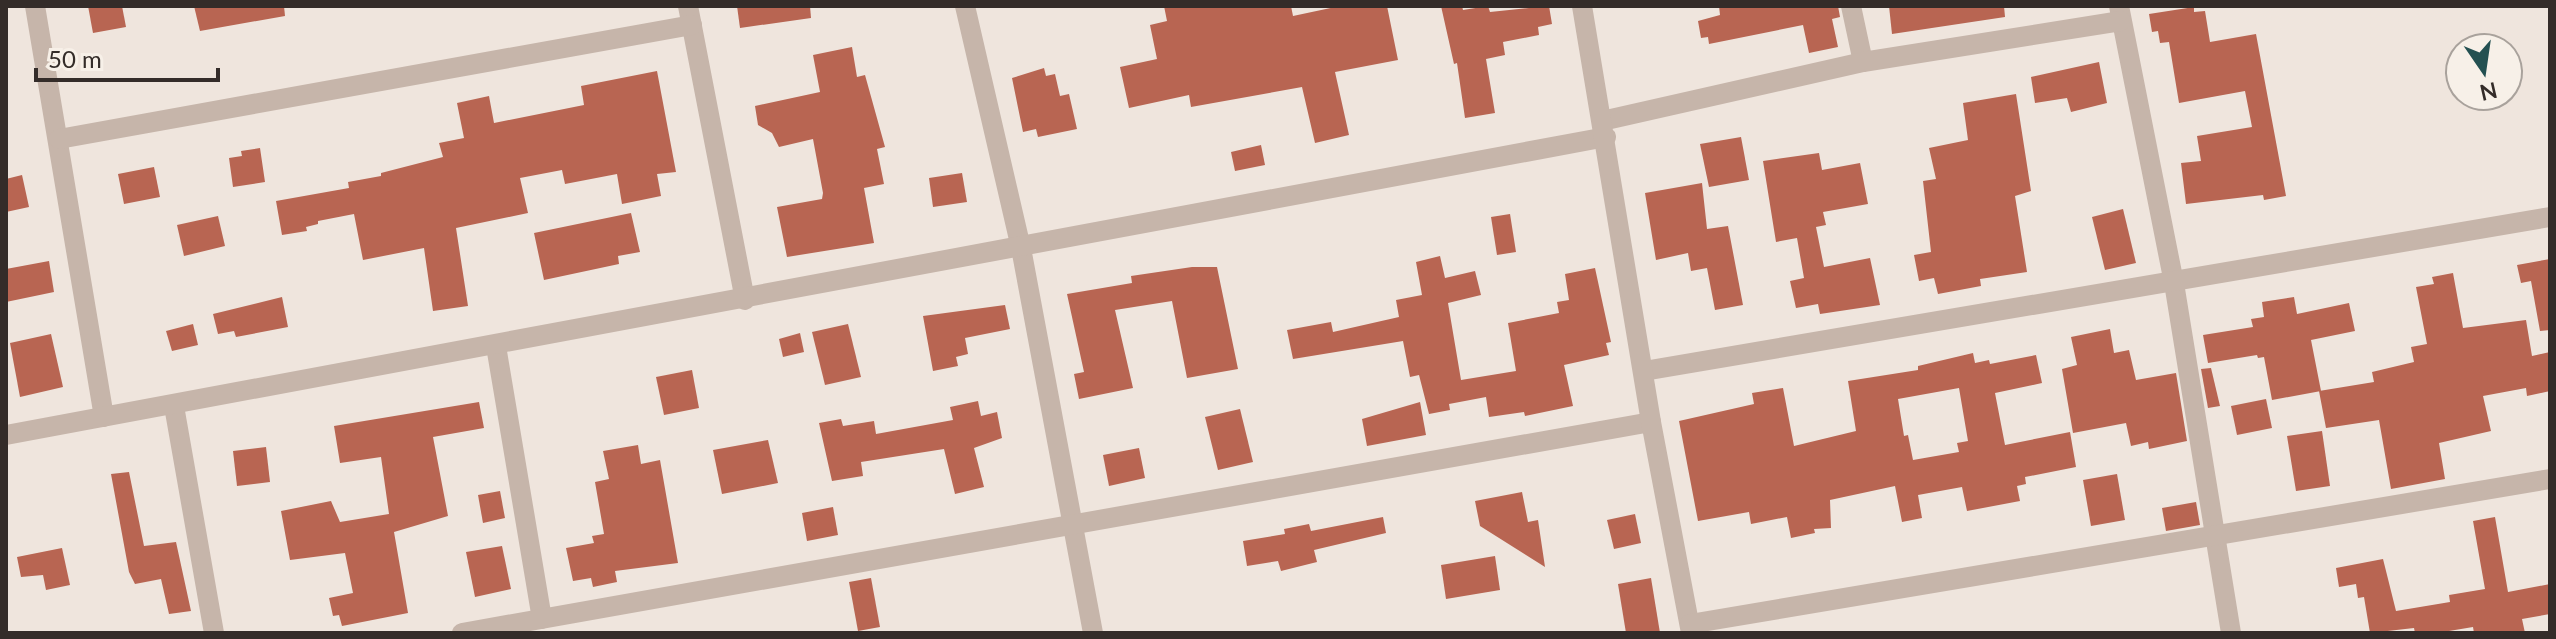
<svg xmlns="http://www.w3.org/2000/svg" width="2556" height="639" font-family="Lato,sans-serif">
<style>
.building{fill:#b86552;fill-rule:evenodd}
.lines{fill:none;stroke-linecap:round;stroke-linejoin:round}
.minor{stroke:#c6b5aa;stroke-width:20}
.tertiary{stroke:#c6b5aa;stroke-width:20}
</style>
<rect width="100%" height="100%" fill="#efe5dd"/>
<g class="building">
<path d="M88,6H122L126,27L93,33Z"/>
<path d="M194,6H284L285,16L200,31Z"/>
<path d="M737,6H810L811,18L740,28Z"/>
<path d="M1164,6H1291L1293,16L1340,6H1387L1398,60L1335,72L1349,135L1315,143L1302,87L1191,107L1189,95L1129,108L1120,67L1157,59L1150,25L1167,21Z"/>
<path d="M1441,6H1462L1463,10L1488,6L1490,12L1549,6L1552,24L1538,27L1539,35L1503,42L1505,55L1486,59L1495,113L1465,118L1457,63L1454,64Z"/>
<path d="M1719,6H1838L1840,17L1832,19L1838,47L1809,53L1803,25L1709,44L1708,37L1701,38L1698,21L1720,15Z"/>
<path d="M1889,6H2004L2005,17L1892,34Z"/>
<path d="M2194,7V12L2205,11L2210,42L2256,34L2286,196L2264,200L2263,195L2186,204L2181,163L2201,161L2197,136L2252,127L2245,91L2179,103L2169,42L2160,43L2158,31L2152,32L2149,14Z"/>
<path d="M852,47L857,77L865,75L885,147L877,149L884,184L864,188L874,243L787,257L777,207L822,199L823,193L813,139L779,147L772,133L758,125L755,106L820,92L813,55Z"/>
<path d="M2099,62L2107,103L2071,112L2067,98L2035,103L2031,77Z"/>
<path d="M1044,68L1046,76L1055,74L1060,96L1069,94L1077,129L1038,137L1036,129L1023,132L1012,78Z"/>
<path d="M657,71L676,172L657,174L661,196L622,204L617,174L565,184L562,170L520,178L528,213L456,228L468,306L433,311L424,248L363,260L354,214L318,221V224L306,227L307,231L282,235L276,201L349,188L348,182L381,176V173L443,157L439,143L464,138L457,103L489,96L494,123L584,105L581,86Z"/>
<path d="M2016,94L2031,191L2015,196L2027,272L1980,279L1981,286L1938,294L1934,278L1919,281L1914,255L1931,252L1923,181L1936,179L1929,148L1968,140L1963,103Z"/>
<path d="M1741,137L1749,180L1709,187L1700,144Z"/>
<path d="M1261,145L1265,165L1235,171L1231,152Z"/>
<path d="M260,148L265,182L233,187L229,158L242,156L241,151Z"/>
<path d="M1819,153L1822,170L1860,163L1868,204L1823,212L1826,225L1816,227L1824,267L1870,258L1880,305L1820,314L1818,304L1796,308L1790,281L1804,278L1797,238L1776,242L1763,161Z"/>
<path d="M154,167L160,197L124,204L118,174Z"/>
<path d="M962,173L967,202L933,207L929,178Z"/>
<path d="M22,175L29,207L6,212V179Z"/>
<path d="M1702,183L1707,229L1728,226L1743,305L1715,310L1707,268L1691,271L1688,253L1656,260L1645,193Z"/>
<path d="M2123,209L2136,263L2105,270L2092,217Z"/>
<path d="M631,213L640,252L618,256L619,264L544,280L534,233Z"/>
<path d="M1510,214L1516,252L1497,255L1491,217Z"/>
<path d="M218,216L225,246L184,256L177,225Z"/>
<path d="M1440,256L1445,278L1475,271L1481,295L1448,303L1461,380L1516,371L1508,323L1559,313L1557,302L1569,300L1565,274L1595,268L1611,342L1606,343L1609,355L1564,365L1573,406L1525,416L1524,412L1489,417L1486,397L1449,404L1450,410L1429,414L1419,375L1410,377L1403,341L1293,359L1287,330L1331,322L1333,332L1399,317L1396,300L1422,295L1416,262Z"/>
<path d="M2550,259V330L2540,331L2531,281L2521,283L2517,265Z"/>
<path d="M49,261L54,292L6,302V269Z"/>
<path d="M1192,267H1217L1238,369L1187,378L1172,301L1115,310L1133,388L1079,399L1074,374L1084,372L1067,294L1132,283L1131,276Z"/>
<path d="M2453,273L2463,328L2526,320L2532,356L2550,352V391L2527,396L2526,388L2483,396L2491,431L2439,443L2445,479L2391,489L2379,420L2326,428L2319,391L2374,382L2372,372L2414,362L2411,347L2427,344L2416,287L2434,284L2432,277Z"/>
<path d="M282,297L288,327L236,337L234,331L218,334L213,314Z"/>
<path d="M2294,297L2297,314L2349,303L2355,331L2311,340L2321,391L2272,400L2264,357L2258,358L2257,355L2208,363L2203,335L2253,327L2251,319L2264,317L2262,302Z"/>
<path d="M1005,305L1010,329L965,338L968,354L956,357L958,366L933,371L923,316Z"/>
<path d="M193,324L198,345L172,351L166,331Z"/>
<path d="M848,324L861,377L825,385L812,332Z"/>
<path d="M2110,329L2114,353L2129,350L2136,380L2176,373L2187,441L2149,449L2148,442L2131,446L2126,423L2073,433L2062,369L2077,365L2071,337Z"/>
<path d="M800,333L804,352L783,357L779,339Z"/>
<path d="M51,334L63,387L20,397L10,343Z"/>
<path d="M1973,353L1975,363L1989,360L1990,364L2036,355L2042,383L1995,393L2005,445L2070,432L2076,467L2025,477L2026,484L2017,486L2020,501L1967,511L1962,487L1918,495L1922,518L1902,522L1895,486L1830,500L1831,528L1814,529L1815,533L1791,538L1787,517L1751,524L1749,512L1698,521L1679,421L1754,404L1752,393L1783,388L1794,446L1856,431L1848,381L1918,370V366ZM1959,388L1968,441L1957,443L1959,452L1913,460L1908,435L1904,436L1898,399Z"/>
<path d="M2211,368L2220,406L2208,408L2201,369Z"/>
<path d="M692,370L699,408L664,415L656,377Z"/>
<path d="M2266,399L2272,428L2237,435L2231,406Z"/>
<path d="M978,401L981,416L997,412L1002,438L974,448L984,487L955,494L944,449L861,462L863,476L832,481L819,423L841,419L843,426L874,421L876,434L953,420L950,407Z"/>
<path d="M479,402L484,428L433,437L448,516L394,532L408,613L342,626L339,615L333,616L329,598L353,593L345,553L290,560L281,511L331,501L340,522L389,514L381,457L340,463L334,426Z"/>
<path d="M1420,402L1426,435L1367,446L1362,419Z"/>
<path d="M1240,409L1253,462L1218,470L1205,417Z"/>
<path d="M2322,431L2330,486L2296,491L2287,436Z"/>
<path d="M768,440L778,483L722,494L713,450Z"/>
<path d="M638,445L641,464L660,460L678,563L615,571L617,582L593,587L591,578L573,581L566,548L594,543L592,536L604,534L595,482L609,479L603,451Z"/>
<path d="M266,447L270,482L237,486L233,451Z"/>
<path d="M1139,448L1145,478L1109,486L1103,455Z"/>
<path d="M129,472L144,546L176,542L191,611L169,614L161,579L135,584L129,572L111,474Z"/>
<path d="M2117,474L2125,520L2091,526L2083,480Z"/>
<path d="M500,491L505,518L483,523L478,495Z"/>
<path d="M1522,492L1528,522L1538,520L1545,567L1480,526L1475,501Z"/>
<path d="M2196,502L2200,525L2166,531L2162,508Z"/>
<path d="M833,507L838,535L807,541L802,513Z"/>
<path d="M1635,514L1641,543L1614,549L1607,520Z"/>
<path d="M1383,517L1386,533L1314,550L1317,562L1281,571L1278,561L1247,566L1243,541L1285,534L1284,529L1309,524L1311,531Z"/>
<path d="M2495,517L2508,592L2550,584V614L2522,619L2525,633H2474L2473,627L2437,633H2415L2414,628L2370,633L2364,597L2358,598L2356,584L2339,587L2336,568L2383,559L2396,611L2450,602L2449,595L2485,589L2473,521Z"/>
<path d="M502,546L511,589L475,597L466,552Z"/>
<path d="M62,548L70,585L46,590L43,575L21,577L17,557Z"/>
<path d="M1495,556L1500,590L1446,599L1441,565Z"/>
<path d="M871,578L880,627L858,631L849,582Z"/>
<path d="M1651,578L1660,633H1626L1618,584Z"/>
</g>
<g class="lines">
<g class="minor">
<path d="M35,6L104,417"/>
<path d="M688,6L745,300"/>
<path d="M965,6L1021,248L1093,633"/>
<path d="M1851,6L1863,62"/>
<path d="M2119,6L2174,283L2231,633"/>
<path d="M1602,121L1863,62L2121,21"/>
<path d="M59,139L692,25"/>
<path d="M496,346L542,619"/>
<path d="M1644,371L2550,217"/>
<path d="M174,406L214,633"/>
<path d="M6,435L1606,137"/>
<path d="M462,633L1651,422"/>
</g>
<g class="tertiary">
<path d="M1582,6L1651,422L1691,633"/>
<path d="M1690,624L2550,479"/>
</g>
</g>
<rect width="2556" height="639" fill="none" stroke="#342c29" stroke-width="16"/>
<g transform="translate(2484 72) rotate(167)"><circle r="38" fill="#f7f0e8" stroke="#a9a29c" stroke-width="2"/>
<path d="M0-6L14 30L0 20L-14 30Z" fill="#235051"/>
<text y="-12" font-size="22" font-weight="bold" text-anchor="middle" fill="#342c29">N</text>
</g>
<path d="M36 68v12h182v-12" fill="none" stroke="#342c29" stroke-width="4"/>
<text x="48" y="68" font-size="24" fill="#342c29" stroke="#f7f0e8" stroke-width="6" paint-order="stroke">50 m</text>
</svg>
